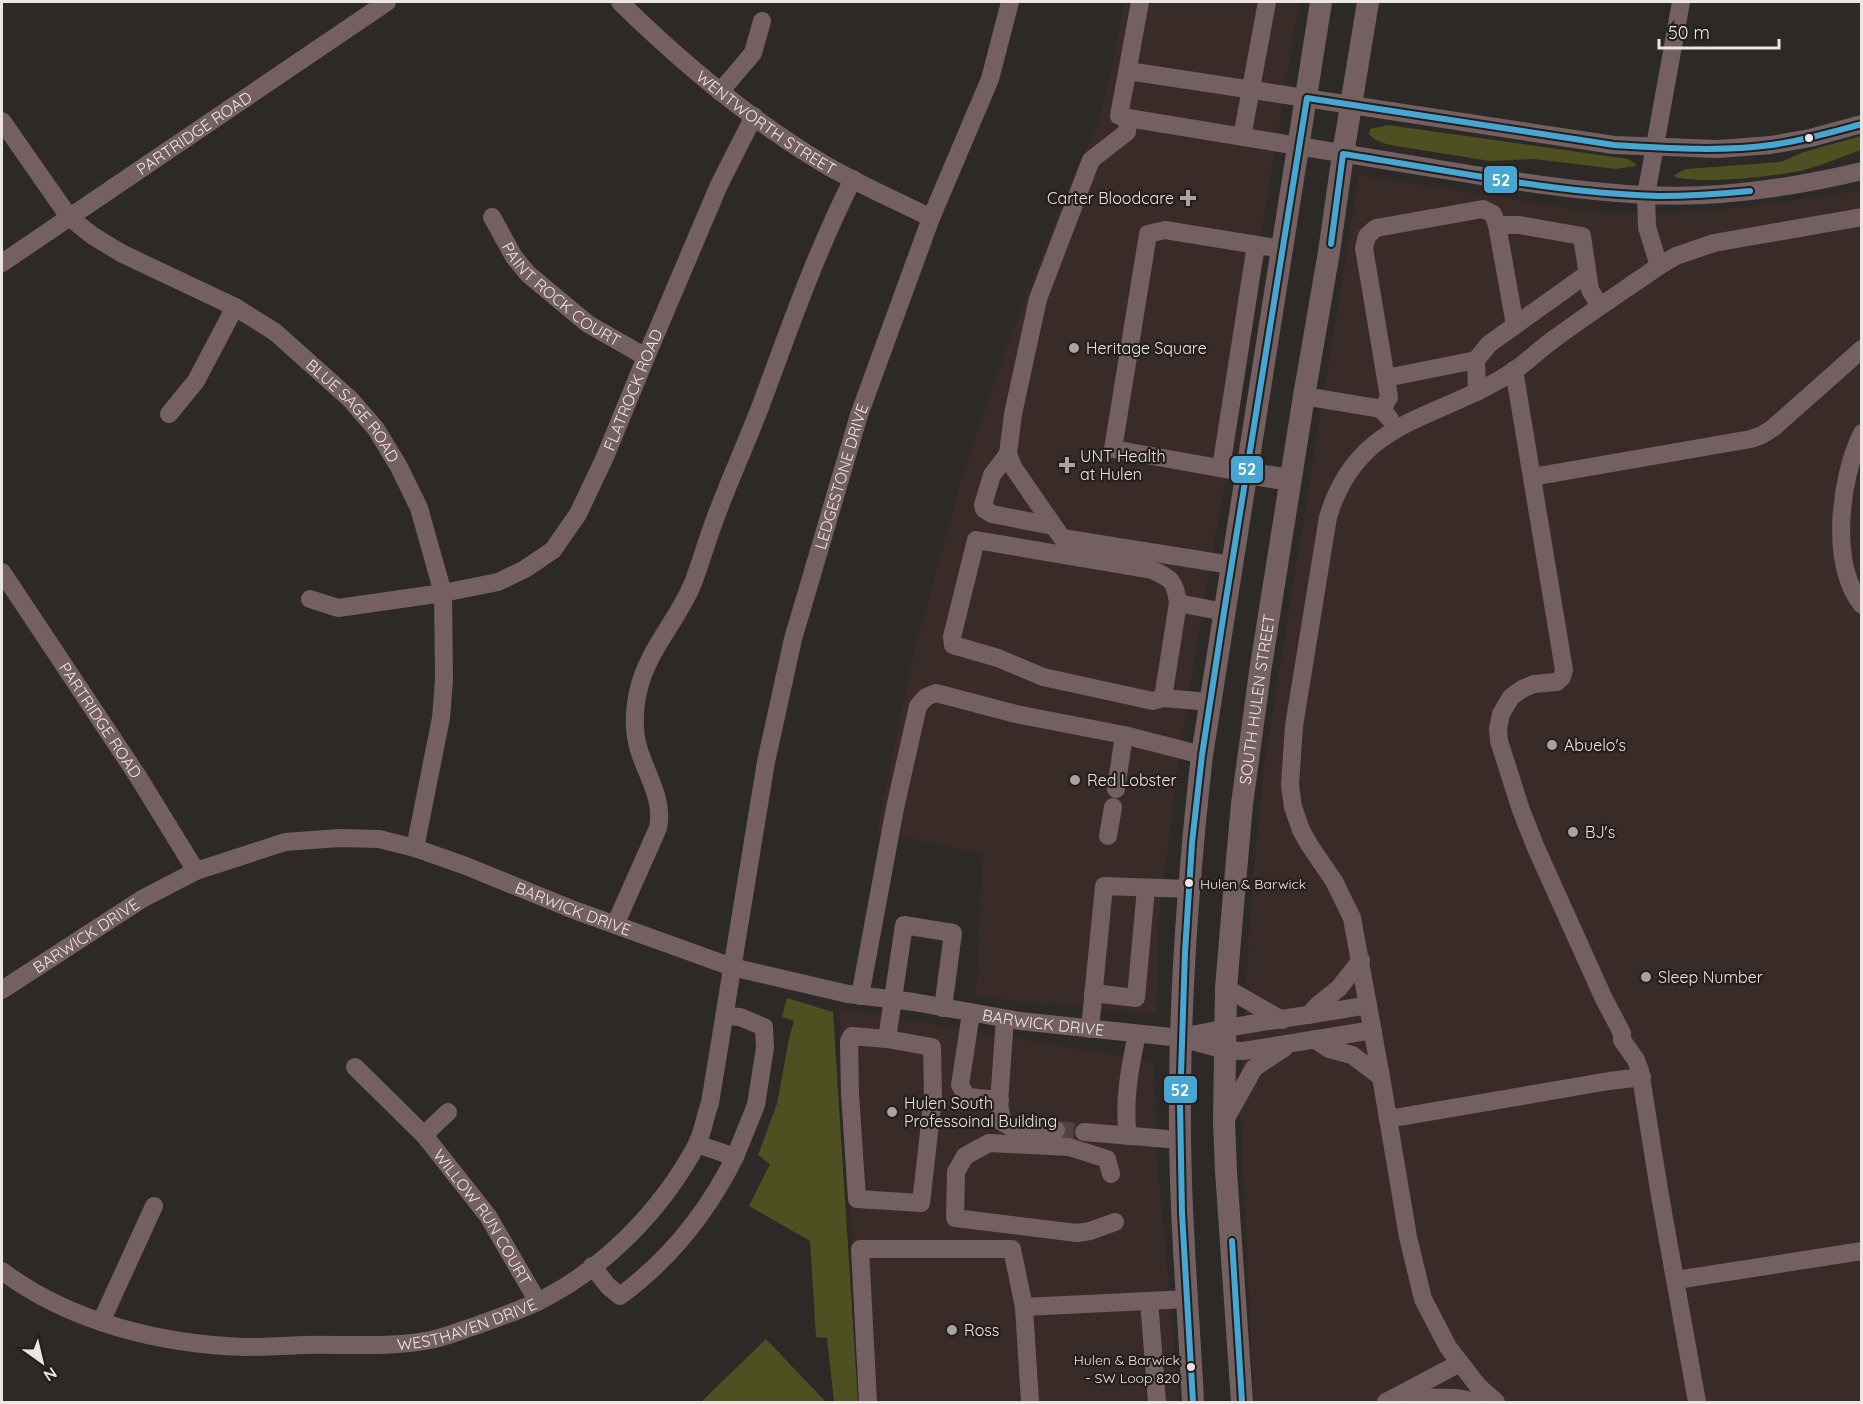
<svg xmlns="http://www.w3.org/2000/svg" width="1863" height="1404" font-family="Quicksand,sans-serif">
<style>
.built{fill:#392c28}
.green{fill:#4e5022}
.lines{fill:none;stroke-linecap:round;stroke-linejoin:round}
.minor-tunnel{stroke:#4a4543;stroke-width:18;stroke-dasharray:18 9;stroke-linecap:butt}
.minor{stroke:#746062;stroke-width:18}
.major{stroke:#746061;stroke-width:22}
.bus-1-casing{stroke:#251e1c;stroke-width:10}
.bus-1{stroke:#46a7d3;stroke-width:6}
.bus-dot{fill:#ebe6e4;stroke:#251e1c;stroke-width:2}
.poi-dot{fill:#a8a4a2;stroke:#251e1c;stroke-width:2}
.labels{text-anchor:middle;stroke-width:4.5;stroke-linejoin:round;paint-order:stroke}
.bus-label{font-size:14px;fill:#ebe6e4;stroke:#251e1c;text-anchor:start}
.street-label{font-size:16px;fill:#ebe6e4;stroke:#251e1c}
.poi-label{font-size:16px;fill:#ebe6e4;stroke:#251e1c;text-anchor:start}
.line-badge{stroke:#251e1c;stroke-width:2}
.badge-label{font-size:16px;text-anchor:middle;font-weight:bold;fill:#fff}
</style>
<rect width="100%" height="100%" fill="#2d2927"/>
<g class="built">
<path d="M1124,2H1299L1262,228L1231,456L1214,542L1182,737L1159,917L1157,1014L976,997L983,854L877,831L913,656L963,474L1014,327L1063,201L1098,124L1111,73Z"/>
<path d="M1359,175L1585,211L1659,214L1741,208L1861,190V1402H1254L1240,1103L1250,914L1263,772Z"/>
<path d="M839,1008L1154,1062L1158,1172L1175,1350L1178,1402H862Z"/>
</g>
<g class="green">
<path d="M1388,125L1628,159L1636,164L1635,166L1616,169L1534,159L1490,161L1396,146C1386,144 1375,142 1369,134L1370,129Z"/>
<path d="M1861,136V150C1841,157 1821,166 1800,171C1769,177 1705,184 1675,177L1674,175L1686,169L1781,162L1804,152Z"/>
<path d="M787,998L833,1012L858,1402H703L702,1401L766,1339L825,1401L834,1402L827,1338L816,1337L810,1241L749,1206L770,1164L758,1155L777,1104L789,1039L794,1021L782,1017Z"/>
</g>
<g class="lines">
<path class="minor-tunnel" d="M1056,1130L1084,1132"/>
<g class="minor">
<path id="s1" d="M620,2C682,63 749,119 824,164C858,184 895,200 931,218"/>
<path d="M1140,2L1119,116L1128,118C1225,134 1323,150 1420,166C1494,178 1570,191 1645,195C1718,199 1791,188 1862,171"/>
<path d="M1128,71L1614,145L1718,149L1771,145L1810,138L1862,124"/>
<path d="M720,92L753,53L762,21"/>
<path d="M1128,118L1127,132L1091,160L1038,299L1013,414L1008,454L1013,467L1062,538L1231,565"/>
<path id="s2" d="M2,121L69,217L93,236L121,253L235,307L275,332L350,399L376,429L399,467L419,508L443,593L444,680L441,718L415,848"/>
<path d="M1242,137L1267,2"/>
<path id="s3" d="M492,217L514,257L528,274L588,324L646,357"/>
<path d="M1497,225L1515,325"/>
<path id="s4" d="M2,263L387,2"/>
<path d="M1659,266L1647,227L1646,195L1681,2"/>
<path d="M1514,370L1564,670L1562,677L1557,682L1534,684L1522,689L1511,697L1501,714L1498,729L1499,741L1521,810L1536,848L1604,999L1622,1033V1040L1636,1060L1640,1071L1660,1196L1697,1402"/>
<path d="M1386,378L1476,360"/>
<path d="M1477,392L1476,360L1489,344L1587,274"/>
<path d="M1304,396L1376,408L1382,410L1390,419"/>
<path d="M1382,410L1389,397L1364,248L1367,236L1376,228L1483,209L1493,214L1497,225H1519L1582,236L1590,290L1600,306"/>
<path d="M169,414L196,381L235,307"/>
<path d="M1862,433C1840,478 1829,563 1862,605"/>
<path d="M1008,454L992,475L983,505L984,509L992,514L1053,526"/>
<path d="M1221,468L1256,245"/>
<path d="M1247,473L1113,449L1148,234L1165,230L1282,249"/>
<path d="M1532,477L1751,439L1762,435L1773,428L1862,349"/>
<path id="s5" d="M2,572L137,775L196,871"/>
<path id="s6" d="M310,599L338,608L443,593L498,582L525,569L553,550L578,514L605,457L646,357L719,185L754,116"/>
<path d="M1163,698L1178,603"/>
<path d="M1210,702L1163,698L1153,701L1043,677L998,658L953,645L952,637L976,540L1152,570C1172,579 1175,581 1178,603L1224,612"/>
<path d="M1116,789L1124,735"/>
<path d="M1108,836L1113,807"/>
<path d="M615,925L658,828C664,800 647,776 639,750C633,731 634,711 638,692C647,650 677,622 693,583C701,562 707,540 715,519C729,481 746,444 761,405C789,329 816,252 853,179"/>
<path d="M1226,988L1282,1020"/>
<path id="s7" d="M2,990L142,899L196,871L285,842L340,838L379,839L415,848L466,866L574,910L732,967L848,994L914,1002L1020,1021L1181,1038L1225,1050L1243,1051L1373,1030"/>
<path d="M1093,993L1136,998L1146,888"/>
<path d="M860,996L895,808L918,706L926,697L936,693L1016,714L1124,735L1202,755"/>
<path d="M971,1013L960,1085L967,1097L1000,1100"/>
<path d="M1309,1015L1318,1005L1339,988L1361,960"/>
<path d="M725,1016L740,1017L764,1027L765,1048L756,1105L735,1157"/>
<path d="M1005,1019L999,1102L1002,1122L1015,1129L1056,1130"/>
<path d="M1090,1029L1104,886L1189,889"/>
<path d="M1183,1037C1244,1023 1307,1016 1368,1005"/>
<path d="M887,1039L852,1036L849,1041L850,1094L857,1199L921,1203L933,1097L932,1047L887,1039L904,925L953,933L943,1008"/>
<path d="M1314,1039L1329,1049L1352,1055L1381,1077"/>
<path id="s8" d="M355,1067L424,1135L488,1216L538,1302"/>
<path d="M1388,1119L1609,1081L1642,1077"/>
<path d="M1225,1120L1254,1068L1284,1048"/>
<path d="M1084,1132L1180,1140"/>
<path d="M424,1135L448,1112"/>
<path d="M1128,1136C1123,1102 1130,1067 1137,1034"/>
<path d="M1111,1174L1107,1159L1069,1147L989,1143L965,1156L956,1172L955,1218L1077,1233L1090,1231L1115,1222"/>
<path d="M592,1266L608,1286L620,1296C669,1260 708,1211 735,1157L697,1144"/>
<path id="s9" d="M2,1271C70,1322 160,1344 244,1347C264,1347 284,1346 303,1345C344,1344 391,1348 430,1340C446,1337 462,1330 478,1325C497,1318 518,1311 537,1302C603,1270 661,1211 696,1146C703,1133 705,1116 710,1103L766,762L793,639L859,415L931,218L990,79L1010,2"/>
<path d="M1676,1280L1862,1251"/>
<path d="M1149,1301L1157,1402"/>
<path d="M101,1322L154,1206"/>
<path d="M1400,1397L1457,1398L1478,1402"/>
<path d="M868,1402L860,1249H1012L1024,1307"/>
<path d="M1030,1402L1024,1307L1188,1299"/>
<path d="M1386,1402L1460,1363"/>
<path d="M1496,1402L1478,1386L1448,1347L1423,1299L1408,1237L1381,1077L1352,918L1334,881L1310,846L1301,830L1293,807L1290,785L1294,726L1328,517C1359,415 1440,421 1515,370C1527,362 1538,351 1550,342C1586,315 1623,291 1659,266L1676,256L1714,243L1862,217"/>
</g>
<g class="major">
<path d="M1247,473L1290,480"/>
<path d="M1193,1402C1188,1303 1179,1203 1180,1104C1180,987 1189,871 1202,755L1321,2"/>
<path id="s10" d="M1242,1402L1226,1171L1224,1121L1226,988L1233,905L1242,804L1260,672L1304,396L1329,252L1343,154L1368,2"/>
</g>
<g class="bus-1-casing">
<g id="bus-1">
<path d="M1331,244L1343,154C1448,170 1553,193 1659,196C1689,196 1720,194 1750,191"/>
<path d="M1232,1241L1242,1402"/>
<path d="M1193,1402L1182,1213L1180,1104L1185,952L1192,843L1202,755L1224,612L1307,98L1614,145C1666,148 1719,152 1771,145C1802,141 1832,132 1862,124"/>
</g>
</g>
<use href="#bus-1" class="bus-1"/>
</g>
<g class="bus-dot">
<circle cx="1809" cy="138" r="5"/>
<circle cx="1189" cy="883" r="5"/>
<circle cx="1191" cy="1367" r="5"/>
</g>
<g class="poi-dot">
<path d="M1185 189h6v6h6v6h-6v6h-6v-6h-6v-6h6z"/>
<circle cx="1074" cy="348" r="6"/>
<path d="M1064 456h6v6h6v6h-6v6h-6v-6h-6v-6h6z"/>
<circle cx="1552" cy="745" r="6"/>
<circle cx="1075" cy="780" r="6"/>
<circle cx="1573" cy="832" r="6"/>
<circle cx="1646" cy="977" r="6"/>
<circle cx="892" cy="1112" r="6"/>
<circle cx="952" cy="1330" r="6"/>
</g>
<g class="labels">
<g class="bus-label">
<text x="1200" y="889">Hulen &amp; Barwick</text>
<text x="1180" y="1365" text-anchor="end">Hulen &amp; Barwick<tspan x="1180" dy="18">- SW Loop 820</tspan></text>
</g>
<g class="street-label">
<text dy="6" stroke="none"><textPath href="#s1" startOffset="190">WENTWORTH STREET</textPath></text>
<text dy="6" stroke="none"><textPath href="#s4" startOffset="232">PARTRIDGE ROAD</textPath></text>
<text dy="6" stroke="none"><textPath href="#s3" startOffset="106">PAINT ROCK COURT</textPath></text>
<text dy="6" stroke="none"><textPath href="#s6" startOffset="435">FLATROCK ROAD</textPath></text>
<text dy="6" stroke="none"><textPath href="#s2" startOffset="465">BLUE SAGE ROAD</textPath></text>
<text dy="6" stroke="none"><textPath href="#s9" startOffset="1470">LEDGESTONE DRIVE</textPath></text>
<text dy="6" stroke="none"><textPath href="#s10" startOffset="705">SOUTH HULEN STREET</textPath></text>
<text dy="6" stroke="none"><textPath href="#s5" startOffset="178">PARTRIDGE ROAD</textPath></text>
<text dy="6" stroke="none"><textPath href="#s7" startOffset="622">BARWICK DRIVE</textPath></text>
<text dy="6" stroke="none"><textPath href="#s7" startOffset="100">BARWICK DRIVE</textPath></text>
<text dy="6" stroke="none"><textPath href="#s7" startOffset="1108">BARWICK DRIVE</textPath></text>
<text dy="6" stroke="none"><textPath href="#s8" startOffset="198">WILLOW RUN COURT</textPath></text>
<text dy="6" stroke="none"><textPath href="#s9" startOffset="483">WESTHAVEN DRIVE</textPath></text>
</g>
<g class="poi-label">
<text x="1174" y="204" text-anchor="end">Carter Bloodcare</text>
<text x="1086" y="354">Heritage Square</text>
<text x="1080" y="462">UNT Health<tspan x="1080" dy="18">at Hulen</tspan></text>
<text x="1564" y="751">Abuelo's</text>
<text x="1087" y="786">Red Lobster</text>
<text x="1585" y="838">BJ's</text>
<text x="1658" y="983">Sleep Number</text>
<text x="904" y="1109">Hulen South<tspan x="904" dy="18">Professoinal Building</tspan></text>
<text x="964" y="1336">Ross</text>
</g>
</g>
<g class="line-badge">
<rect x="1483" y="165" width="35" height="29" rx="6" fill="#46a7d3"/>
<rect x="1230" y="455" width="34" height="29" rx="6" fill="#46a7d3"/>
<rect x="1163" y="1075" width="35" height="29" rx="6" fill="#46a7d3"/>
</g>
<g class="badge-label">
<text x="1501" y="186">52</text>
<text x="1247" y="475">52</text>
<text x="1180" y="1096">52</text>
</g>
<rect width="1863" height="1404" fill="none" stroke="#ebe6e4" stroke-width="6"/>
<g transform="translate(42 1362) rotate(146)" stroke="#251e1c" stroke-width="4.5" paint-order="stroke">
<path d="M0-4.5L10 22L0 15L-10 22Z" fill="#ebe6e4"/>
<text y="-9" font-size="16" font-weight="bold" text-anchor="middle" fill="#ebe6e4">N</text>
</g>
<path d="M1659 39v9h120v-9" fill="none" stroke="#ebe6e4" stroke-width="3"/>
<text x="1668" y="39" font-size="18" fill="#ebe6e4" stroke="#251e1c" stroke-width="4.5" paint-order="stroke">50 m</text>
</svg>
